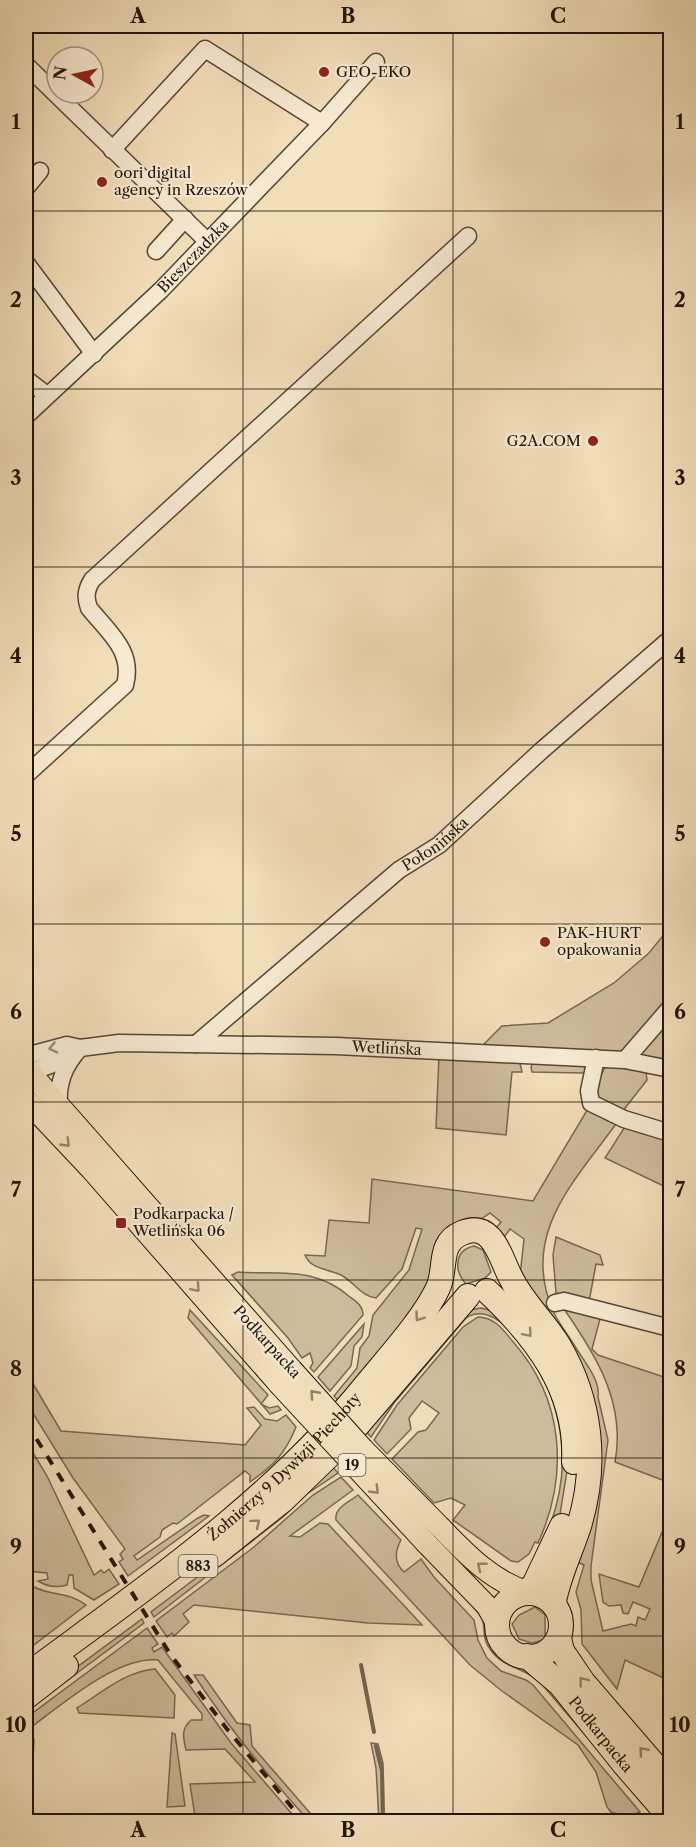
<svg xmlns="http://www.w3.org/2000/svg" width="696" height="1847" font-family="'Libre Caslon Text',serif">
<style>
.green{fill:#cebb9b;stroke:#766852;stroke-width:1.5}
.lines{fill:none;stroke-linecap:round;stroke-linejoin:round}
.stream{stroke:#72644e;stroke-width:4}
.minor-casing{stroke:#544734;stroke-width:19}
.major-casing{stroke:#1f1508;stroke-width:23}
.highway-casing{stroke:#1f1508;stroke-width:26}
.minor{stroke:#f7e9d2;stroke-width:16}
.major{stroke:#f2ddb9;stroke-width:21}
.highway{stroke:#f2ddb9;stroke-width:24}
.rail{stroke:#1f1508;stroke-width:4;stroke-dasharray:10 10;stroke-linecap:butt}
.major-bridge-casing{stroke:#1f1508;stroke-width:23;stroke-linecap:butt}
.major-bridge{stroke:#f2ddb9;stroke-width:21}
.oneway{stroke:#968a77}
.oneway2{stroke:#938369}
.grid{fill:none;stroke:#1f1508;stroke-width:1.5;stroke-opacity:0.55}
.poi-dot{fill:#8f2418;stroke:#f7e9d2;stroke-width:2}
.labels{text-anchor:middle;stroke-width:4.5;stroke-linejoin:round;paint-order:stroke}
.shield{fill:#f7e9d2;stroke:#605545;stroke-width:1.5}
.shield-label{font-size:14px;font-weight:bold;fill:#1f1508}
.poi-label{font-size:15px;fill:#1f1508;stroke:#f7e9d2;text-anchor:start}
.street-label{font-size:15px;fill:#1f1508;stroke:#f7e9d2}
.neatline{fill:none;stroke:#1f1508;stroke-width:2}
.grid-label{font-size:20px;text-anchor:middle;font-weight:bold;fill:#1f1508}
</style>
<rect width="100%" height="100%" fill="#f2ddb9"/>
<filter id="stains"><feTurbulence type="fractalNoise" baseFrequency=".00333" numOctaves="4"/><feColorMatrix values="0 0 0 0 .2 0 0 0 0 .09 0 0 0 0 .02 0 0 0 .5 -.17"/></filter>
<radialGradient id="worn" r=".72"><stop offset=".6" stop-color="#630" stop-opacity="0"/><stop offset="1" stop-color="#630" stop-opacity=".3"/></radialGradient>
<g class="green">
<path d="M670,927V1000L620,1053L481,1047L502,1026L548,1023L614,983L649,953Z"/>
<path d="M670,1014V1064L643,1059L637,1049Z"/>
<path d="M439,1055L520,1063L522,1072H512L506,1135L436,1128Z"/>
<path d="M534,1060L585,1065L587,1071L584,1073L532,1072L531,1067Z"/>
<path d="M606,1065L646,1072L647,1080L622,1112L592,1095Z"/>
<path d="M589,1107L613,1120L616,1124C573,1183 519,1236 554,1313C560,1325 569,1336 576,1348C584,1361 601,1381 598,1397L608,1440L591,1566V1580L603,1631L631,1624L636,1626L638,1617L645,1620L650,1609L633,1602L628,1614L623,1613L621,1605L609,1606L603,1602L599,1574L639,1587L663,1530L670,1533V1681L625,1660L617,1689L582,1644L581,1610L576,1592L584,1565L573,1560L591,1514L520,1276L524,1239L510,1229L505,1236L496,1228L501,1222L490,1213L480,1220L431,1276L422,1296L341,1403L334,1396L357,1368L360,1348L369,1336L373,1315L409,1270L422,1229L416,1228L402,1269L376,1298C362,1297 353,1281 341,1275C328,1269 310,1269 305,1255L325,1256L329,1220L369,1223L372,1179L533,1201Z"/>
<path d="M626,1125L670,1136V1189L605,1158Z"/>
<path d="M556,1237L600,1255L603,1265L596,1264L589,1302L556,1293L553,1255Z"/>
<path d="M474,1246L483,1250L491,1272L485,1278L466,1284C454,1271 454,1250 474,1246Z"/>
<path d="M238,1272C280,1275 315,1266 350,1297C357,1302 363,1306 363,1315L314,1372L310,1368L313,1363L310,1353L302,1358L288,1338L232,1275Z"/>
<path d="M481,1308L498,1312L554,1388L567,1471L560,1514L557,1523L548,1531C558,1505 564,1478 562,1450C561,1432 557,1413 551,1396C541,1370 500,1296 466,1318L394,1403L371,1437L364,1429L470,1310Z"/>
<path d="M564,1309L601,1315L592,1349L598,1355L670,1379V1411L666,1431L670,1433V1483L615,1462C626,1403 596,1355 564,1309Z"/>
<path d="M190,1310L268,1395L261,1404L269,1408L278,1406L281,1410L270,1414L188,1318Z"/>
<path d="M478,1317C495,1317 504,1331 514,1343C564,1400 569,1475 538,1543L535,1542L529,1554L518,1562L511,1561L453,1520L465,1505L451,1498L434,1503L392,1459L418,1432L426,1430L439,1413L422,1401L409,1418L411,1429L387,1454L374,1440L397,1405L463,1327Z"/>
<path d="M364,1324L362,1337L354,1346L351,1366L330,1391L318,1377Z"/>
<path d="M32,1382L61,1431L245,1445L261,1425L247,1408L254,1407L265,1419L277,1421L286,1415L296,1427C285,1454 274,1465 250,1482V1475L245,1471L177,1524L173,1523L162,1530L160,1537L134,1556L137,1560L198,1518L204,1515L209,1516L128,1576L119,1562L123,1559L120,1554L125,1549L73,1478L26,1402V1386Z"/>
<path d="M26,1441L47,1476L94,1575L101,1570L104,1573L109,1569L119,1584L94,1600L74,1588L73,1575H69L67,1585C57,1588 46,1586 38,1581L48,1579L47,1573L26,1571Z"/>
<path d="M330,1464L338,1473L307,1494L283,1517L154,1617L151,1612L244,1542Z"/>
<path d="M341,1477L353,1490L290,1536L300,1537L320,1523L328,1524L422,1625L368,1623L194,1605L183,1614L189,1622L174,1636L172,1633L167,1637L156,1621L254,1547L313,1495Z"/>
<path d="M358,1495L401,1540C395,1551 394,1563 404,1572L421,1559L434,1577L474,1620L478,1640L487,1658L501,1671L526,1680L533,1685L640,1812L626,1817L611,1812L607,1807L596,1772L578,1745L502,1691L470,1665L336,1520C334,1508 349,1502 358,1495Z"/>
<path d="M34,1587C51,1596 70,1592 86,1605L26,1651V1597Z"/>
<path d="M472,1599L487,1624L491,1640L500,1655L542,1678L644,1804L540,1682C523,1666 497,1668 486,1642C483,1634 485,1626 482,1619C479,1611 471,1609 472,1599Z"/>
<path d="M535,1607L545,1615V1640L531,1643L519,1639L512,1624L519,1615Z"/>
<path d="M142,1619L144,1623L26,1711V1705Z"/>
<path d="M147,1628L158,1644L152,1648L154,1652L162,1647L231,1743L298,1821H236L235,1819L195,1816L190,1784L255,1782L225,1749L186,1750C183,1737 181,1729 191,1720H202V1714L158,1660C116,1656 59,1707 26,1731V1718Z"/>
<path d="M155,1669L175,1695L174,1718L79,1713L77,1708C101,1693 126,1671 155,1669Z"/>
<path d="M194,1675H203L237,1723L250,1725L252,1746L317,1821H309C268,1776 228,1727 194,1675Z"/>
<path d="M172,1733L175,1734L185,1806L167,1807Z"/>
<path d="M34,1740L31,1798H26V1746Z"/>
<path d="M371,1743L378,1744L383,1763L384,1821H379L376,1768Z"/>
</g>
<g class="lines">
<g class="stream">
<path d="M361,1665L374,1732"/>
<path d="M376,1746L382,1771L383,1822"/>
</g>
<g class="minor-casing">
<g id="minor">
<path d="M26,65L207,241"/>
<path d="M112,150L205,49L322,123"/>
<path d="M26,188L40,171"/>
<path d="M156,251L185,219"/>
<path d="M26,263L94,354"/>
<path d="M26,379L47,395"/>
<path id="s1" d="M26,416L161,290L322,123L376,62"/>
<path d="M26,775L125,685C134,651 109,633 89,608C85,597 86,590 92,580L468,236"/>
<path id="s2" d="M196,1044L399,870L439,845L541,751L670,639"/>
<path id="s3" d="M26,1056L67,1045L80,1048L119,1043L336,1046L625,1060L670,1008"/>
<path d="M596,1058L589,1091L591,1103L624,1119L670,1133"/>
<path d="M625,1060L670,1069"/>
<path d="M26,1074L72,1057"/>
<path d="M59,1107C57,1083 64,1066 80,1048"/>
<path d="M555,1303L564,1301L670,1328"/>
</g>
</g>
<g class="major-casing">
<g id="major">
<path d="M26,1068L292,1370"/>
<path d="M26,1100L91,1169L279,1384"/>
<path d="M441,1528C466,1554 493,1582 528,1592"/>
<path d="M427,1544L487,1606L496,1622"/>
</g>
</g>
<g class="highway-casing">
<g id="highway">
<path d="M487,1291C536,1337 578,1391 574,1462"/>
<path d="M214,1555L283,1500L344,1441L468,1296"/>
<path d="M528,1592L535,1583L562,1526"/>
<circle cx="529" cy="1625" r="32"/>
<path d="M559,1638L562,1651L583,1682L670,1783"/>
<path id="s4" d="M527,1656L560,1684L624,1764L670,1817"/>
<path id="s5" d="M26,1676C146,1587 270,1503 365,1386C387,1359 423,1320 438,1288C447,1269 437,1243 462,1233C493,1220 500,1257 510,1276C522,1302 544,1321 559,1346C591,1401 598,1464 579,1526C571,1551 559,1575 554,1601"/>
<path d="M26,1697L66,1666"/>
</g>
</g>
<use href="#minor" class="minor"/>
<use href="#major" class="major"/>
<use href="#highway" class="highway"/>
<path class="rail" d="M26,1422L170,1654L227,1729L304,1822"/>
<g class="major-bridge-casing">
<g id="major-bridge">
<path d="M292,1370L363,1449L441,1528"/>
<path d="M279,1384L427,1544"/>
</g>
</g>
<use href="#major-bridge" class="major-bridge"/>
</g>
<defs><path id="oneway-chevron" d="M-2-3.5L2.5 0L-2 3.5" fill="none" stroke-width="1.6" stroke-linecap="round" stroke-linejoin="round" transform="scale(1.5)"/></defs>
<use class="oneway" href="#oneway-chevron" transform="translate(53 1048) rotate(167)"/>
<g class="oneway2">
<use href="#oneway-chevron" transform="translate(66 1143) rotate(46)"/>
<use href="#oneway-chevron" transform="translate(196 1288) rotate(49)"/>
<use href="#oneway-chevron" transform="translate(419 1317) rotate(126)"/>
<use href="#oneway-chevron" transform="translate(528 1333) rotate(50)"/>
<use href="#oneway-chevron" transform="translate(314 1394) rotate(-132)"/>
<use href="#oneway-chevron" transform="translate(375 1490) rotate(46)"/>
<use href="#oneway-chevron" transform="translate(256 1523) rotate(-40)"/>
<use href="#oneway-chevron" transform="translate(481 1566) rotate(-141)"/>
<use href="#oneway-chevron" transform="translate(583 1681) rotate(-128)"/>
<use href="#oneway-chevron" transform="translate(643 1751) rotate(-131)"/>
</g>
<path class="grid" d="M243,26V1822M453,26V1822M26,211H670M26,389H670M26,567H670M26,745H670M26,924H670M26,1102H670M26,1280H670M26,1458H670M26,1636H670"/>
<g class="poi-dot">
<circle cx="324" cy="72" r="6"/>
<circle cx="102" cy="182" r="6"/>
<circle cx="593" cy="441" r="6"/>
<circle cx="545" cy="942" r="6"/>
<rect x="115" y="1217" width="12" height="12" rx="3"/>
</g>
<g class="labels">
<g class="shield">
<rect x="338.5" y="1454" width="27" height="22" rx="4.5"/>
<rect x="178.5" y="1555" width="39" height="22" rx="4.5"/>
</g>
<g class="shield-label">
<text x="352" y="1470">19</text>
<text x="198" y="1571">883</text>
</g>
<g class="poi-label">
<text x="336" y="77">GEO-EKO</text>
<text x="114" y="178">oori digital<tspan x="114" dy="17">agency in Rzeszów</tspan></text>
<text x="581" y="446" text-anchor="end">G2A.COM</text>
<text x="557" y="938">PAK-HURT<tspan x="557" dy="17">opakowania</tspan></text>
<text x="133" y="1219">Podkarpacka /<tspan x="133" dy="17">Wetlińska 06</tspan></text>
</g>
<g class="street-label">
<text dy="5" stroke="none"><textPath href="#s1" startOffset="231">Bieszczadzka</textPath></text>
<text dy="5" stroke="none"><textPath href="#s2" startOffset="312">Połonińska</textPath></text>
<text dy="5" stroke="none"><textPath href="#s3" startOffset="363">Wetlińska</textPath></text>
<text transform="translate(267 1342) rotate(48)" y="5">Podkarpacka</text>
<text dy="5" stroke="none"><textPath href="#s5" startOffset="333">Żołnierzy 9 Dywizji Piechoty</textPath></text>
<text dy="5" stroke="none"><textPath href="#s4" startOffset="108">Podkarpacka</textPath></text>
</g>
</g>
<rect width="696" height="1847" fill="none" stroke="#f2ddb9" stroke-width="66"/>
<g transform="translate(75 75) rotate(278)"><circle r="28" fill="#f7e9d2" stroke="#a19481" stroke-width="1.5"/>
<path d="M0-4.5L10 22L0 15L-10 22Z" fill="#8f2418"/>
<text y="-9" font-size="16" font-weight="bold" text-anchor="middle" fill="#1f1508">N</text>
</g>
<rect x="33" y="33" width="630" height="1781" class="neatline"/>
<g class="grid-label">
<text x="138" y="23">A</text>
<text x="348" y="23">B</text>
<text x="558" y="23">C</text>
<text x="16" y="129">1</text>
<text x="680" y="129">1</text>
<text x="16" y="307">2</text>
<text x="680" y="307">2</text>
<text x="16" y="485">3</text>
<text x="680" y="485">3</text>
<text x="16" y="663">4</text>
<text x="680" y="663">4</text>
<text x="16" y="841">5</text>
<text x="680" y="841">5</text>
<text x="16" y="1019">6</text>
<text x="680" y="1019">6</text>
<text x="16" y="1197">7</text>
<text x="680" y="1197">7</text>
<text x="16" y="1376">8</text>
<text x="680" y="1376">8</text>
<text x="16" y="1554">9</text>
<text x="680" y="1554">9</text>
<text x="16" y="1732">10</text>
<text x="680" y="1732">10</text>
<text x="138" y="1837">A</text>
<text x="348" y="1837">B</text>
<text x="558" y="1837">C</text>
</g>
<rect width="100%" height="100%" filter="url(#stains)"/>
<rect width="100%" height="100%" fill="url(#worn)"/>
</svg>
